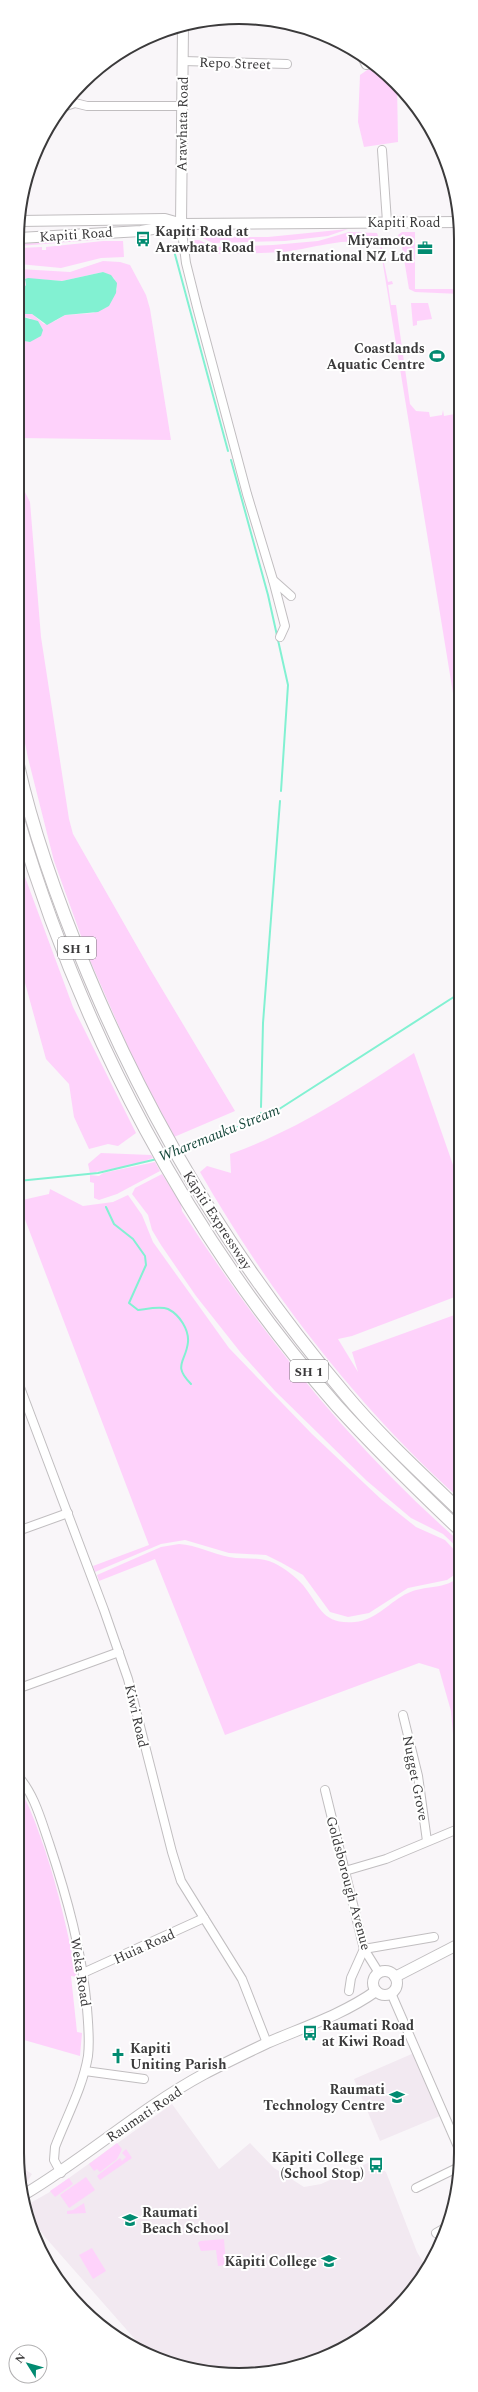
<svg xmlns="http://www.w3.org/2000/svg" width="478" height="2392" font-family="Spectral,serif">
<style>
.built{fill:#f2e9f1}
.green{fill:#fed2fb}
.water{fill:#82f1d2}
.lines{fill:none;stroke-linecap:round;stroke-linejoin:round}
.stream{stroke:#82f1d2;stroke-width:2}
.minor-casing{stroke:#c1bec0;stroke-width:10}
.major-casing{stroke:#c1bec0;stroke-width:12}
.highway-casing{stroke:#c1bec0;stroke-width:14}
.minor{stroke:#fff;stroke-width:8}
.major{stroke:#fff;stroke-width:10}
.highway{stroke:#fff;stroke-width:12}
.labels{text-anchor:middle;stroke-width:4;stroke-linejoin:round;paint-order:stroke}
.shield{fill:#fff;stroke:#767576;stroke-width:1}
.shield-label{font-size:13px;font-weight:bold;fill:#3b3a3b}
.street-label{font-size:14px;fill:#3b3a3b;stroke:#fff}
.poi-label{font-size:14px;font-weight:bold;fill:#3b3a3b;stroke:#fff;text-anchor:end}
.water-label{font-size:15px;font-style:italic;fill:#16473b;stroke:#fff}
.rim{fill:none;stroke:#3b3a3b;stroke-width:2}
</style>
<rect width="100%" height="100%" fill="#f9f6f9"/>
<g class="built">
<path d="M414,2053L440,2116L380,2141L354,2079Z"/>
<path d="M172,2104L219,2169L250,2143L274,2168L304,2187L321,2184L370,2162L386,2172L417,2252L427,2269L385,2320L310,2363L225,2375L148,2354L45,2237L30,2216L27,2205L48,2193Z"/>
<path d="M20,2166L32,2174L24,2187Z"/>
</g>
<g class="green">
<path d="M373,66L397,83L398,142L364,147L358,122L360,75Z"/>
<path d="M348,229L328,236L285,241L213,243L200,237H268Z"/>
<path d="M349,232L377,233L385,257L383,258L388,282L392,281L393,284L388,285L391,305H396L410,404L416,411L429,412L430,417L442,415L443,410L444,416L460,413V736L379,240L375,245C354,234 307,250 281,252C250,254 218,254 186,253L187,240H199L214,247L273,245L318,241Z"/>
<path d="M402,232H415V289H460V294L415,292L409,289L402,247L398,235Z"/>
<path d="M102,239L94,240L19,246V244Z"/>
<path d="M103,241H123L124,257L101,258L61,268L19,264V248L42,247V250H46V247Z"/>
<path d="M103,261L120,262L130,265L146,295L150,309L171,440L19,438V326L21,335L27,342L41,336L30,318L23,317L19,324V314H32L44,324L55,321L65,315L93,313L109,306L117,289L114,278L103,272L62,281L34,279L25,281L26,285L19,294V269L70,272Z"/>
<path d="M411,303H428L432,319L417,321V325L413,326Z"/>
<path d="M19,459L24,490L30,502L41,637L69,819L73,834L150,969L235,1111L174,1137L135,1063L89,958L54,861L28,758L18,708Z"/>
<path d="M18,858L73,1007L136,1133L118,1146L108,1144L89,1149L74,1117L69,1084L46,1059L22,972L24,935L18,885Z"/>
<path d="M414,1053L460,1185V1295L352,1336L338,1339L358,1372L352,1352L460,1313V1499C358,1408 268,1291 200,1172L207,1166L231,1173L230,1154C298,1130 354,1092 414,1053Z"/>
<path d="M101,1153L151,1155L153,1158L133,1165L90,1173L88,1164Z"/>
<path d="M155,1162L160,1171L117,1194L99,1200L94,1198V1183L90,1182V1175L99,1176L103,1173Z"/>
<path d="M162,1174L181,1204L182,1211C260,1332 350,1446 460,1542V1550L443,1534L411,1518L367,1481L275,1391L241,1353L196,1296L161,1245L152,1230L148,1215L132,1194L135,1188Z"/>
<path d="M50,1189L83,1206L113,1202L128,1195L142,1215L153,1242L229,1348L312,1434L382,1500L416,1527L445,1540L460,1556V1571L447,1580L408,1588L369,1613L348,1617L330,1612L303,1575L282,1563L266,1555L229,1553L185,1540L161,1544L95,1572L93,1566L149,1545L18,1201L49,1194Z"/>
<path d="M179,1544C197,1545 212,1554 229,1557C244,1560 259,1556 274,1563C284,1568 295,1576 303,1585C320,1606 322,1625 355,1622C377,1620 390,1601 408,1593C424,1585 446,1590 460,1576L459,1804L451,1711L439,1669L419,1663L225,1735L155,1559L99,1581L97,1575L161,1547Z"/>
<path d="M17,1785C30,1805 37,1827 45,1850C59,1892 68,1934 77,1977L71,1976L77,2032L82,2033L80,2056L17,2038Z"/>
<path d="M117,2143L122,2149L117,2159L100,2172L97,2169L94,2171L89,2164Z"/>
<path d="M126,2149L132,2158L100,2180L97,2176L120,2158L122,2161L126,2157L122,2153Z"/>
<path d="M86,2177L95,2190L69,2208L60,2195Z"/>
<path d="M69,2178L73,2184L55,2197L50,2191Z"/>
<path d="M84,2203L86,2213L67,2214V2211L73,2210Z"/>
<path d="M224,2239L226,2265L218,2266L216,2250L201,2251L198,2243L200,2241Z"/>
<path d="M92,2248L106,2271L93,2279L79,2255Z"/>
</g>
<g class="water">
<path d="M103,272L111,275L117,283L116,293L109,306L98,312L65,315L47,325L32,314H19V294L26,285L25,279L28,278L62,281Z"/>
<path d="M23,317L38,321L43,330L41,336L30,342L24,341L19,326Z"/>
</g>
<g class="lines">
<g class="stream">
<path d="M173,247L228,451"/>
<path d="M231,460L268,595L288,685L281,791"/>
<path d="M261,1107L263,1023L280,801"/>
<path d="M260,1119L261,1113"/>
<path d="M180,1150L273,1113L460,993"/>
<path d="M18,1181L98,1173L157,1159"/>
<path d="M106,1207L114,1224L133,1239L145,1256L146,1265L129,1303L138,1310C147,1309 160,1306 168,1309C180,1315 189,1330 188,1342C186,1362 172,1365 191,1384"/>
</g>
<g class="minor-casing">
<g id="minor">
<path d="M363,59L366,65L371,64"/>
<path d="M183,61L287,64"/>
<path d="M66,106L75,103L87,106H182"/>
<path d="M382,150L387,222"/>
<path d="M181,224L186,263L197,307L247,494L273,580L291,596"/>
<path d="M273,580L285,626L280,637"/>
<path d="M18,1382L104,1610L128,1679L172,1852L181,1881L242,1979L267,2043"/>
<path d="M18,1531L68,1513"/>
<path d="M17,1689L119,1652"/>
<path d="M403,1715L418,1776L427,1841"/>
<path d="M17,1775C34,1793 41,1820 49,1843C67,1897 82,1951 87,2008C88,2023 90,2040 88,2056C83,2087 66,2118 55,2147L54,2160L61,2173"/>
<path d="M325,1790L364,1949L379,1973"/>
<path d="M345,1871L386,1859L458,1829"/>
<path d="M83,1973L204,1918"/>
<path d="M349,1991L351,1978L364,1949L434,1937"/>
<path d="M391,1993L459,2149"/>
<path d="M85,2071L144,2079"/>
<path d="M416,2188L459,2167"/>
<path d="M436,2233L443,2229"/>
</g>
</g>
<g class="major-casing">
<g id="major">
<path d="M19,221L165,219L179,223"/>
<path d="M181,224L183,25"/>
<path d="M19,238L141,231L181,224L460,222"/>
<circle cx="385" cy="1983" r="12"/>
<path d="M395,1977L459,1944"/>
<path d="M25,2194C87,2157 141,2108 204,2074C225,2063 246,2053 267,2043C304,2027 342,2015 376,1991"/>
</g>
</g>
<g class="highway-casing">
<g id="highway">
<path d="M18,765C34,837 60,907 88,974C152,1127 238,1268 345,1394C380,1436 421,1473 460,1511"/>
<path d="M18,819C81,1033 189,1238 337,1406C376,1449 418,1490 460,1530"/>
</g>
</g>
<use href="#minor" class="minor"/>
<use href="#major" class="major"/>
<use href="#highway" class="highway"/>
</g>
<defs>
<g id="bus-bare" transform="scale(1.2)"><path d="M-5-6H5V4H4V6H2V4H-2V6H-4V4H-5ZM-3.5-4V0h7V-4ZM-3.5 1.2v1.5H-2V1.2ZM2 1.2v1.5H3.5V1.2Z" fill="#028b71" stroke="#fff" stroke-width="2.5" paint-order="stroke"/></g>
<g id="office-bare" transform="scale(1.2)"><path d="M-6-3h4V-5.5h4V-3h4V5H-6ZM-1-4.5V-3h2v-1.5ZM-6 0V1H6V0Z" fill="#028b71" stroke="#fff" stroke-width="2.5" paint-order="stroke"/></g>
<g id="stadium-bare" transform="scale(1.2)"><path d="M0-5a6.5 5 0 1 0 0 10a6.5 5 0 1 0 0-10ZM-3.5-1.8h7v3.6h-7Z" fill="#028b71" stroke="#fff" stroke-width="2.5" paint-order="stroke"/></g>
<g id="church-bare" transform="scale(1.2)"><path d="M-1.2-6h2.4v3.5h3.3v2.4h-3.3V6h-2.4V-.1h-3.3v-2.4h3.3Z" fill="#028b71" stroke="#fff" stroke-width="2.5" paint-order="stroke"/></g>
<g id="school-bare" transform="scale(1.2)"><path d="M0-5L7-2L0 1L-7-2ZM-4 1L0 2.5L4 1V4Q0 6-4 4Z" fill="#028b71" stroke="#fff" stroke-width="2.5" paint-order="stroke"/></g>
</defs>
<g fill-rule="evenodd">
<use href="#bus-bare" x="143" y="239"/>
<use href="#office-bare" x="425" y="248"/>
<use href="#stadium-bare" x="437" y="356"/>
<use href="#bus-bare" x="310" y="2033"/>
<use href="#church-bare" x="118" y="2056"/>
<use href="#school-bare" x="397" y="2097"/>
<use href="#bus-bare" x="376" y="2165"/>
<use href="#school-bare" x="130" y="2220"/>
<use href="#school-bare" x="329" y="2261"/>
</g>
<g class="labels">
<g class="shield">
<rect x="58" y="937" width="38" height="22" rx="3"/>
<rect x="290" y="1360" width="38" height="22" rx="3"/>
</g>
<g class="shield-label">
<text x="77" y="953">SH 1</text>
<text x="309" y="1376">SH 1</text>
</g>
<g class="street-label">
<text transform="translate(235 63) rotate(2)" y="5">Repo Street</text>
<text transform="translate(182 124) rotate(-89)" y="5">Arawhata Road</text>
<text x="404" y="227">Kapiti Road</text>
<text transform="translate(76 234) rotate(-4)" y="5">Kapiti Road</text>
<text transform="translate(218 1220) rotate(57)" y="5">Kāpiti Expressway</text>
<text transform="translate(137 1716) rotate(77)" y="5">Kiwi Road</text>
<text transform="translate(416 1778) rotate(79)" y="5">Nugget Grove</text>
<text transform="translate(349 1883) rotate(75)" y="5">Goldsborough Avenue</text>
<text transform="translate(144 1946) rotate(-24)" y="5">Huia Road</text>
<text transform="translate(81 1972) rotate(81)" y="5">Weka Road</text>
<text transform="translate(144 2114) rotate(-34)" y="5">Raumati Road</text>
</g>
<g class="poi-label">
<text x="155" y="236" text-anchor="start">Kapiti Road at<tspan x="155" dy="16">Arawhata Road</tspan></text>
<text x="413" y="245">Miyamoto<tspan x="413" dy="16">International NZ Ltd</tspan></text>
<text x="425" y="353">Coastlands<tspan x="425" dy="16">Aquatic Centre</tspan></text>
<text x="322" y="2030" text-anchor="start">Raumati Road<tspan x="322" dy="16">at Kiwi Road</tspan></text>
<text x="130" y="2053" text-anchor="start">Kapiti<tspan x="130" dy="16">Uniting Parish</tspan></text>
<text x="385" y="2094">Raumati<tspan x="385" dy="16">Technology Centre</tspan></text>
<text x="364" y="2162">Kāpiti College<tspan x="364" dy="16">(School Stop)</tspan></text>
<text x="142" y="2217" text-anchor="start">Raumati<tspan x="142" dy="16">Beach School</tspan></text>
<text x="317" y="2266">Kāpiti College</text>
</g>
<g class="water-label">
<text transform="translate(219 1133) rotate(-22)" y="5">Wharemauku Stream</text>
</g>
</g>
<path d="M0 0H478V2392H0ZM239 24H239A215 215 0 0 1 454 239V2153A215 215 0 0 1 239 2368H239A215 215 0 0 1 24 2153V239A215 215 0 0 1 239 24Z" fill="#fff" fill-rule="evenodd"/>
<path class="rim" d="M239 24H239A215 215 0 0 1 454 239V2153A215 215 0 0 1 239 2368H239A215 215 0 0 1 24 2153V239A215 215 0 0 1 239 24Z"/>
<g transform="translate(28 2364) rotate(307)"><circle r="19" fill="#ffffff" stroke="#b1b0b1"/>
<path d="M0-3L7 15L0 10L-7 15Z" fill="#028b71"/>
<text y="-6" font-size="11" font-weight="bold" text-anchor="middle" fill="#3b3a3b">N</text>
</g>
</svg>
